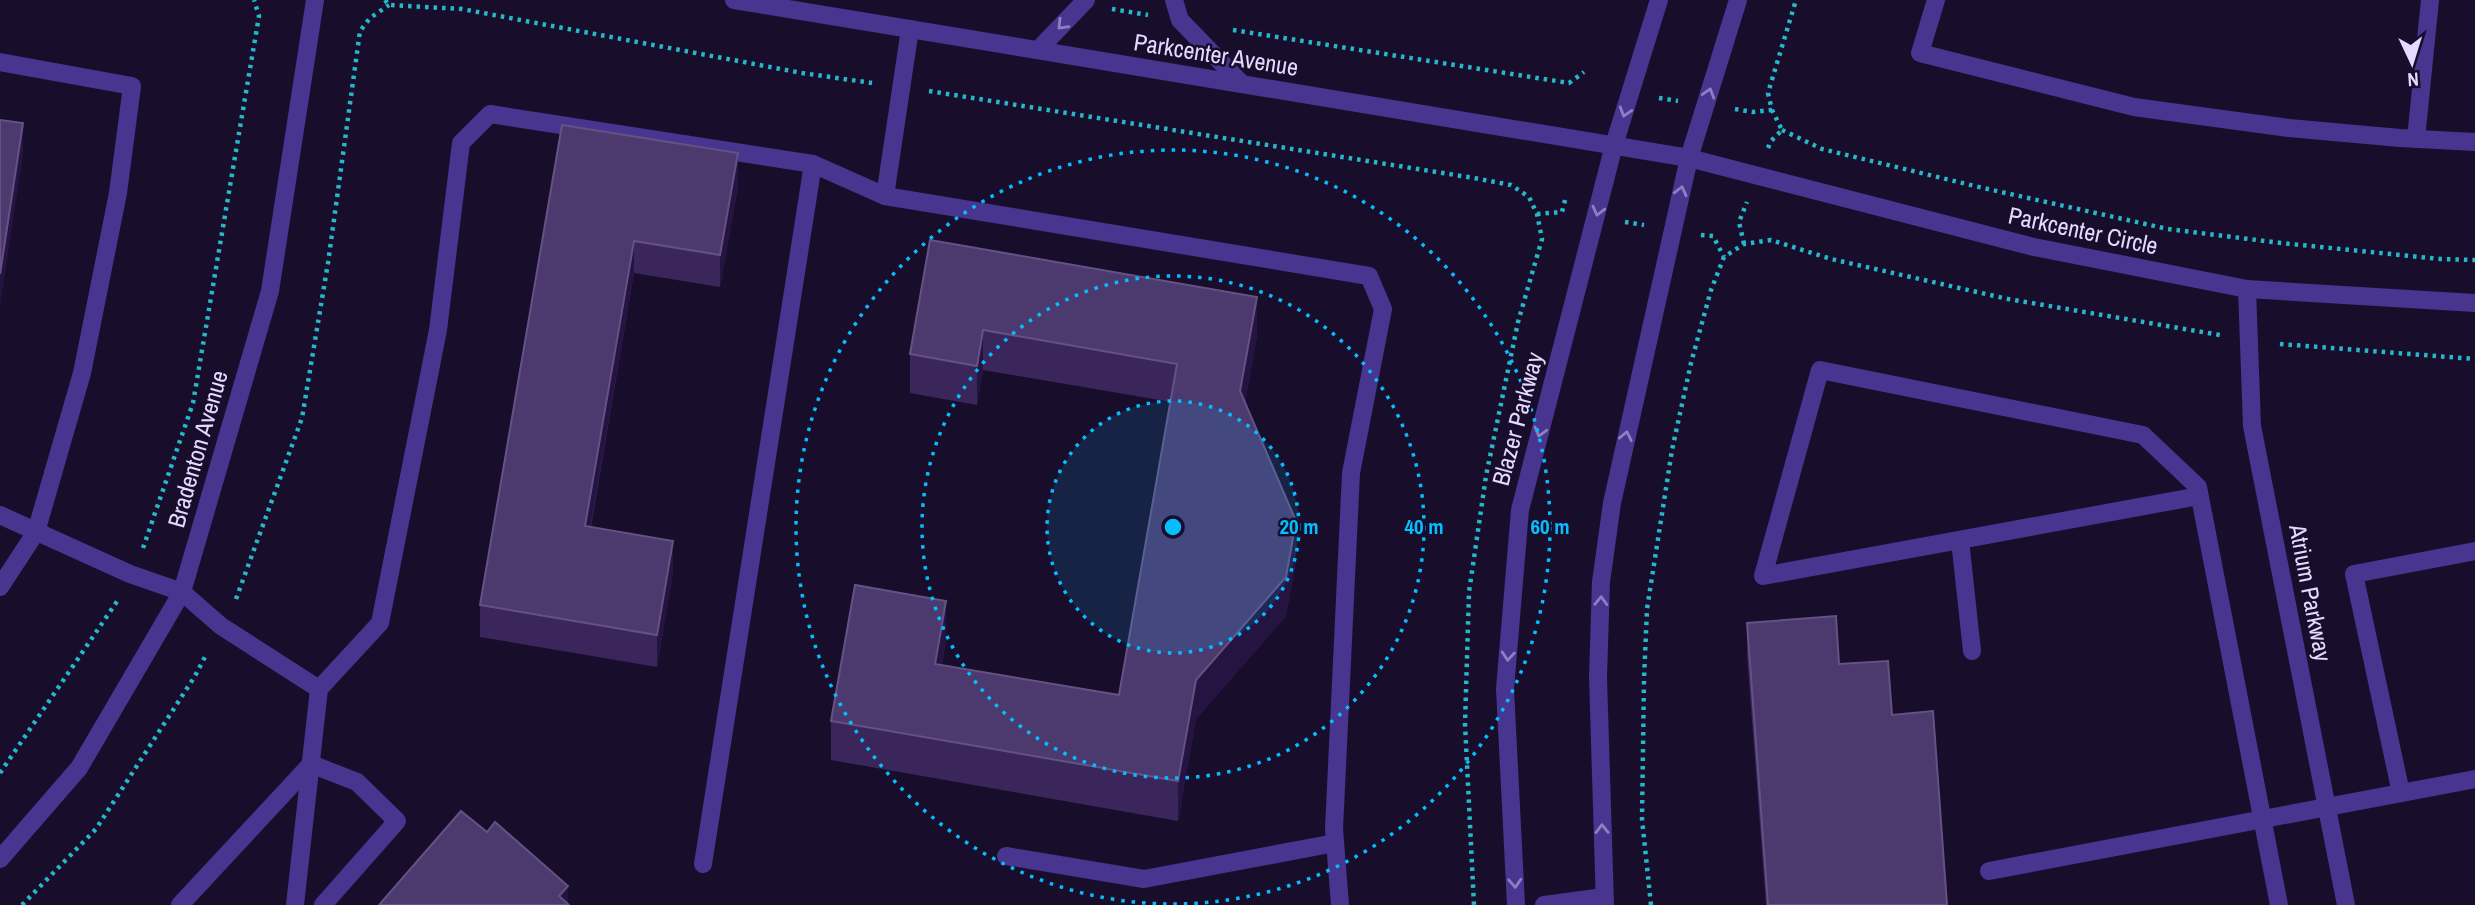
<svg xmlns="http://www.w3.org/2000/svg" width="2475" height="905" font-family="'Archivo Narrow',sans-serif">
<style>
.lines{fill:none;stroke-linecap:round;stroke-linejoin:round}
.path{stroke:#24b8c9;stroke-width:4.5;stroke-dasharray:3.5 5;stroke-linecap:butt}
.service{stroke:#473590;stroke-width:18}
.minor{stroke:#473590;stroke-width:18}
.tertiary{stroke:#473590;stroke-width:18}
.wall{fill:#3a265b}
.shaded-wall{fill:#251441}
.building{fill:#4c396d;stroke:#645284;stroke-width:2}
.oneway{stroke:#8e7fc2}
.ring{fill:none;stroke:#06bdff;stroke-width:3.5;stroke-dasharray:3.5 7}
.labels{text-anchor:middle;stroke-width:5;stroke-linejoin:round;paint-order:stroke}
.street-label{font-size:24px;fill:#e4daff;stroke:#180e2c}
.centre{fill:#06bdff;stroke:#180e2c;stroke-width:3.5}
.ring-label{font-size:21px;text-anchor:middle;font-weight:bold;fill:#06bdff;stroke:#180e2c;stroke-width:5;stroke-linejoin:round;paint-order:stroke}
</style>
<rect width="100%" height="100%" fill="#180e2c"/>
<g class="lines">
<g class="path">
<path d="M385,0L389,5L462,9L802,73L872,83"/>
<path d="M1112,9L1148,15"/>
<path d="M1233,30L1569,83L1584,72"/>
<path d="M929,91L1474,178L1511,185L1529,197L1537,214L1542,239L1518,322L1486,476L1469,592L1465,724L1474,905"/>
<path d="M1659,98L1678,101"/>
<path d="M1735,109L1752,112L1772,110"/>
<path d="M1782,130L1822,149L1983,188L2168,229L2281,243L2440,259L2475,260"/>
<path d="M1768,148L1771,141L1782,130L1772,110L1768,93L1796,0"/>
<path d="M1537,214L1562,212L1565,200"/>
<path d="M1625,222L1644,225"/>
<path d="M1701,235L1713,236L1724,257"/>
<path d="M1744,244L1739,222L1747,202"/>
<path d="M2280,344L2475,359"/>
<path d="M143,548L193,403L259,16L254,0"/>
<path d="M236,599L302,418L328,263L360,31L370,18L389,5"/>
<path d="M0,773L118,600"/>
<path d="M22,905L96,829L195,676L207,653"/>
<path d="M1651,905L1642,819L1644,679L1647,609L1672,450L1691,363L1711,290L1724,257L1744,244L1771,240L1831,259L2008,299L2220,335"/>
</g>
<g class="service">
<path d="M1174,0L1180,20L1242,84"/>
<path d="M1936,0L1920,53L2134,107L2289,128L2400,138L2475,142"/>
<path d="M910,29L885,196L1369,276L1383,309L1351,473L1334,829L1340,905"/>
<path d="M1038,50L1086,0"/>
<path d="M0,62L132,86L118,193L82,373L36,532L0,587"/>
<path d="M2416,139L2430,0"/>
<path d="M2199,496L1763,576L1820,370L2143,435L2198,487L2279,905"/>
<path d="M0,515L130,574L182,592L221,626L319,689"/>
<path d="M1960,540L1972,651"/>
<path d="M2401,793L2354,574L2475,551"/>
<path d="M1006,856L1144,879L1335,843"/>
<path d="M703,864L813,164"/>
<path d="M1989,871L2475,779"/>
<path d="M180,905L311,764L357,782L397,821L323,905"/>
<path d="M295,905L319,689L380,623L438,330L461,143L490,114L813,164L885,196"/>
<path d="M1544,905L1604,897"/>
</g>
<g class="minor">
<path d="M1689,158L2034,247L2247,289L2475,303"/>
<path d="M2247,289L2252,426L2346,905"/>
</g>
<g class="tertiary">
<path d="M734,0L1689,158"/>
<path d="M0,859L79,768L182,592L270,291L315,0"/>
<path d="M1516,905L1505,689L1520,510L1614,145L1659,0"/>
<path d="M1605,905L1598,677L1601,582L1612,503L1689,158L1738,0"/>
</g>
</g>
<g class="wall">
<path d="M562,125L738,186L720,287L634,273L591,527L673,573L657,667L480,637V605Z"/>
<path d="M930,240L1257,336L1245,403L1296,560L1286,616L1196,719L1178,821L831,760V721L946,640L942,665L1119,695L1171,402L983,370L977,405L910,393V354Z"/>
<path d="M1747,623L1839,664L1892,715L1947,905H1766L1747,655Z"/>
</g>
<g class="shaded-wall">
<path d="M23,123V155L0,306V274Z"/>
<path d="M738,153V186L720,287V255Z"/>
<path d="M634,241V273L585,558V526Z"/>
<path d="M1257,297V336L1240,431V391Z"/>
<path d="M983,330V370L977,405V366Z"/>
<path d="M1296,521V560L1286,616L1196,719L1178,821V781L1196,680Z"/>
<path d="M673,541V573L657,667V635Z"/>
<path d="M946,601V640L935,703V664Z"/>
<path d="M568,886V905L559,896Z"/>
</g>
<g class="building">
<path d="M0,120L23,123L0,274Z"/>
<path d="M562,125L738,153L720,255L634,241L585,526L673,541L657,635L480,605Z"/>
<path d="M930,240L1257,297L1240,391L1296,521L1286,577L1196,680L1178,781L831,721L855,585L946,601L935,664L1119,695L1177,364L983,330L977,366L910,354Z"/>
<path d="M1836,616L1839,664L1888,661L1892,715L1933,711L1947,905H1768L1747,623Z"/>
<path d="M461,811L487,832L495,822L568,886L559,896L569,905H379Z"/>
</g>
<defs><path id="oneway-chevron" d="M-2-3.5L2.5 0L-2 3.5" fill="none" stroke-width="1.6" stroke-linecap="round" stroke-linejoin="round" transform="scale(1.75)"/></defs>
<g class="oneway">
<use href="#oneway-chevron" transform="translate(1062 25) rotate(134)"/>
<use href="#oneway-chevron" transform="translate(1709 93) rotate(-73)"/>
<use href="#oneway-chevron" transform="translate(1625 112) rotate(107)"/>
<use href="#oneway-chevron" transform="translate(1681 191) rotate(-76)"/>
<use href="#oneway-chevron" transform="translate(1598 211) rotate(104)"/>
<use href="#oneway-chevron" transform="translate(1540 432) rotate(105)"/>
<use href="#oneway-chevron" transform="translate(1626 436) rotate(-78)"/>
<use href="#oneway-chevron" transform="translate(1601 601) rotate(-88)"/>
<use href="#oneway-chevron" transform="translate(1508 656) rotate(95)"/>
<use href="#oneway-chevron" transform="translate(1602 829) rotate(-91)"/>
<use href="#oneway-chevron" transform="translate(1515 883) rotate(87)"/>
</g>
<circle cx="1173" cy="527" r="126" fill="#06bdff" fill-opacity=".12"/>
<g class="ring">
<circle cx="1173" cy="527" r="126"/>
<circle cx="1173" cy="527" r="251"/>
<circle cx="1173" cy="527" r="377"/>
</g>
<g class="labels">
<g class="street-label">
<text transform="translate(1216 55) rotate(9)" y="8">Parkcenter Avenue</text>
<text transform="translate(2083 231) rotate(12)" y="8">Parkcenter Circle</text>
<text transform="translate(1518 419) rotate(-75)" y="8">Blazer Parkway</text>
<text transform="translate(198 449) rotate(-74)" y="8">Bradenton Avenue</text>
<text transform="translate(2310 593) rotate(79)" y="8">Atrium Parkway</text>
</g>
</g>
<circle cx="1173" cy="527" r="10" class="centre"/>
<g class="ring-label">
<text x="1299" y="534">20 m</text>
<text x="1424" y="534">40 m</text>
<text x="1550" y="534">60 m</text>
</g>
<g transform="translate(2412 63) rotate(176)" stroke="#180e2c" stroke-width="5" paint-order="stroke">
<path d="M0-5L12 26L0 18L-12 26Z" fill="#e4daff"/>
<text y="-10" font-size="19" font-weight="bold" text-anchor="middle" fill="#e4daff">N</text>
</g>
</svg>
